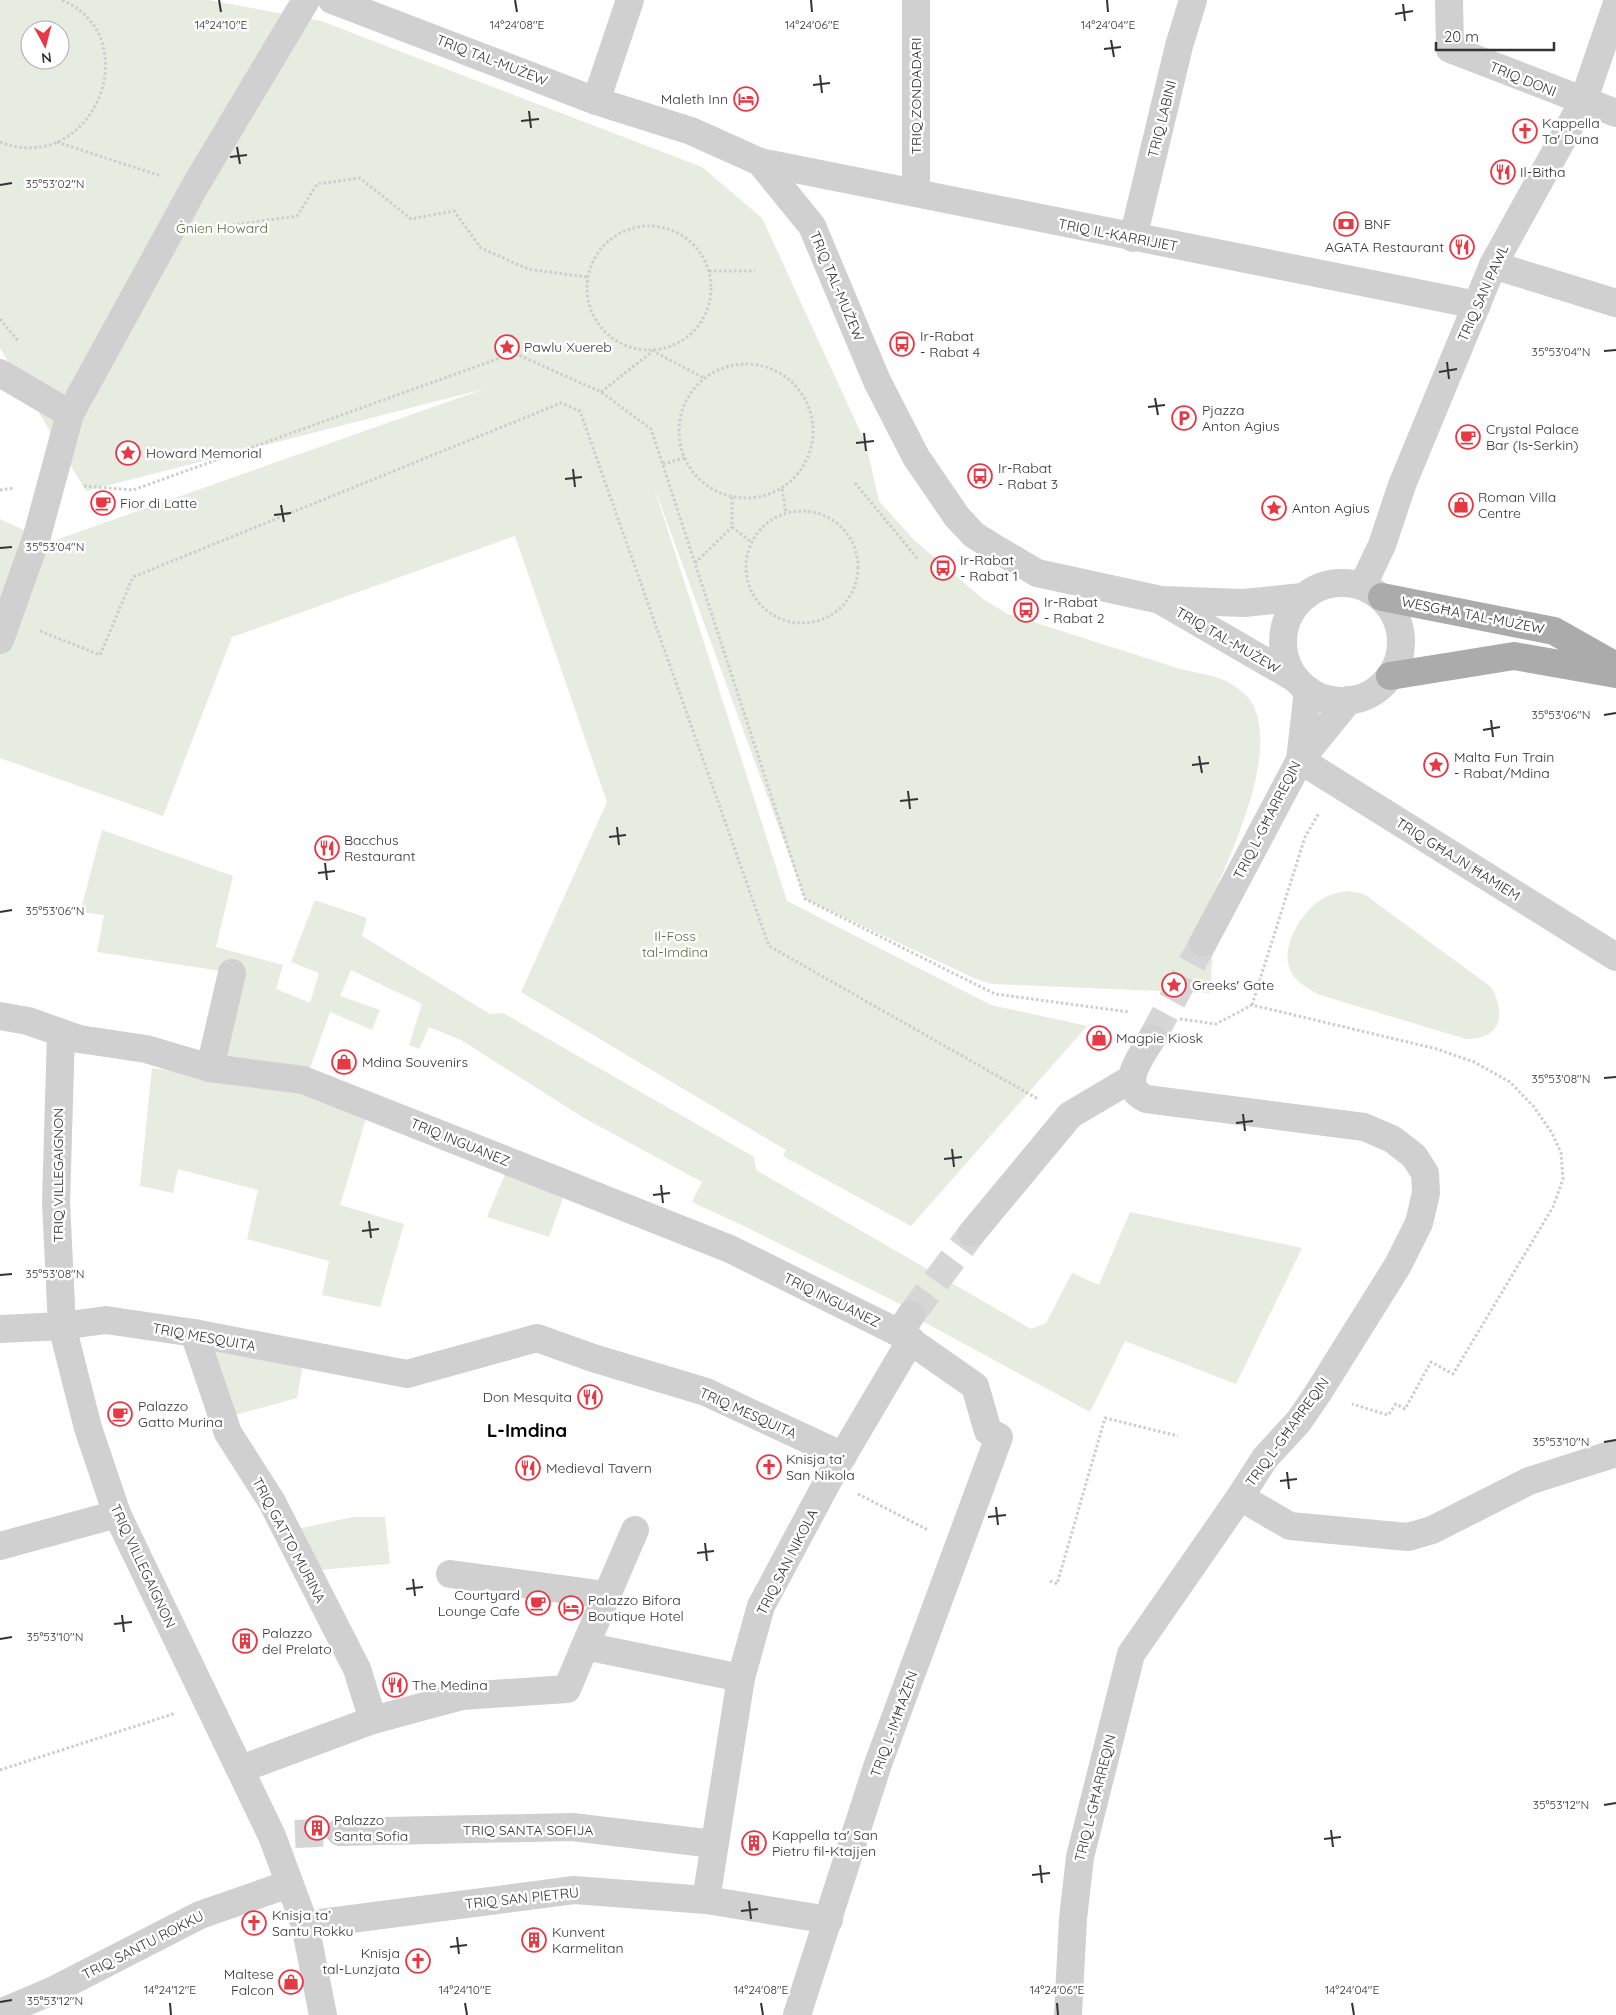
<svg xmlns="http://www.w3.org/2000/svg" width="1616" height="2015" font-family="Quicksand,sans-serif">
<style>
.green{fill:#e6ecdf;fill-rule:evenodd}
.lines{fill:none;stroke-linecap:round;stroke-linejoin:round}
.minor-tunnel{stroke:#d6d6d6;stroke-width:28;stroke-dasharray:28 14;stroke-linecap:butt}
.path{stroke:#cdcdcd;stroke-width:3;stroke-dasharray:2.5 2.5;stroke-linecap:butt}
.minor{stroke:#d0d0d0;stroke-width:28}
.major{stroke:#ababab;stroke-width:28}
.ticks{fill:none;stroke:#333;stroke-width:2}
.labels{text-anchor:middle;stroke-width:5;stroke-linejoin:round;paint-order:stroke}
.street-label{font-size:14px;fill:#333;stroke:#fff}
.poi-label{font-size:14px;fill:#333;stroke:#fff;text-anchor:start}
.park-label{font-size:14px;fill:#56703f;stroke:#fff}
.district-label{font-size:19px;font-weight:bold;fill:#000;stroke:#fff}
.ticks-label{font-size:12px;text-anchor:middle;fill:#333;stroke:#fff;stroke-width:5;stroke-linejoin:round;paint-order:stroke}
</style>
<rect width="100%" height="100%" fill="#fff"/>
<g class="green">
<path d="M0,0H209L321,21L702,167L762,218L866,444L879,501L914,540L983,599L1008,614C1064,632 1121,650 1177,668C1192,672 1207,674 1221,679C1232,683 1248,694 1253,705C1282,763 1217,882 1194,938L1213,950L1210,993L991,984L976,979L805,899L653,484L787,901L991,1005L1087,1026L911,1226L783,1156L786,1150L521,992L607,802L515,536L232,637L163,816L0,758V519L50,542L484,389L86,491L0,348ZM30,30H60V60H30Z"/>
<path d="M102,830L233,876L216,947L283,965L276,989L310,1003L319,973L291,962L315,900L367,918L362,936L490,1014L503,1013L754,1157L756,1170L1031,1329L1046,1323L1072,1273L1099,1285L1130,1212L1302,1248L1236,1384L1125,1341L1090,1412L911,1315L906,1307L746,1227L692,1202L702,1182L584,1118L461,1040L429,1027L419,1049L409,1045L422,1004L351,970L340,996L380,1010L372,1030L330,1012L309,1071L224,1059L221,971L97,952L104,915L80,912Z"/>
<path d="M1348,891L1364,894L1491,987C1506,1014 1502,1039 1466,1039L1320,995C1307,988 1291,980 1288,963C1284,939 1307,904 1328,896C1334,893 1341,892 1348,891Z"/>
<path d="M152,1068L308,1092L368,1112L340,1205L404,1224L380,1307L322,1295L329,1261L247,1239L258,1190L178,1169L173,1193L140,1186Z"/>
<path d="M508,1167L566,1190L549,1237L487,1217Z"/>
<path d="M211,1345L303,1364L297,1398L235,1415Z"/>
<path d="M353,1517H385L390,1564L319,1570L297,1529Z"/>
</g>
<g class="lines">
<g class="minor-tunnel">
<path d="M1152,1038L1203,943"/>
<path d="M911,1315L972,1233"/>
<path d="M295,1834L340,1832"/>
</g>
<g class="path">
<path d="M0,142C92,178 150,38 62,0"/>
<path d="M57,142L161,176"/>
<path d="M232,225L297,216L317,184L360,178L411,219L454,211L481,248L528,269L587,277"/>
<circle cx="649" cy="288" r="62"/>
<path d="M709,271H755"/>
<path d="M0,319L19,342"/>
<circle cx="746" cy="431" r="67"/>
<path d="M601,392L653,351L704,378"/>
<path d="M663,464L684,458"/>
<path d="M855,483L917,558"/>
<path d="M84,486L133,490L514,353L601,392L651,429L805,899L995,994L1129,1012"/>
<path d="M782,489L786,513"/>
<path d="M0,490L14,488"/>
<path d="M732,497V527L751,542"/>
<circle cx="802" cy="567" r="56"/>
<path d="M695,563L732,527"/>
<path d="M40,631L100,655L133,577L561,403L580,411L769,946L1038,1099"/>
<path d="M1252,1005L1305,837L1319,813"/>
<path d="M1180,1019L1216,1024L1252,1005L1437,1049L1474,1062L1510,1082L1534,1107L1552,1133L1561,1153L1563,1179L1553,1207L1453,1374L1431,1362L1405,1409L1396,1404L1388,1415L1352,1404"/>
<path d="M858,1494L928,1530"/>
<path d="M1050,1581L1057,1584L1105,1418L1178,1436"/>
<path d="M0,1770L176,1713"/>
</g>
<g class="minor">
<path d="M332,0L596,101L691,131L760,162L812,226L877,381L916,457L957,517L974,535L998,550L1037,573L1161,600L1244,603L1302,597"/>
<path d="M1449,0L1450,49L1616,113"/>
<path d="M596,101L630,0"/>
<path d="M760,162L1477,305"/>
<path d="M916,193V0"/>
<path d="M1133,238L1179,46L1193,0"/>
<path d="M1493,265L1616,303"/>
<path d="M0,373L70,414"/>
<circle cx="1342" cy="642" r="59"/>
<path d="M1363,585L1382,545L1402,485L1493,265L1583,102L1616,6"/>
<path d="M1163,602L1296,679"/>
<path d="M0,640L37,536L70,414L195,186L306,0"/>
<path d="M1300,760L1616,957"/>
<path d="M1300,760L1349,700"/>
<path d="M1203,943L1300,760L1308,690"/>
<path d="M0,1016L28,1021L79,1039L146,1049L210,1068L303,1080L730,1249L899,1333"/>
<path d="M61,1033L56,1202L62,1326L88,1428L117,1514L272,1836L305,1925L323,2015"/>
<path d="M210,1068L232,973"/>
<path d="M972,1233L1070,1115L1131,1079"/>
<path d="M0,1329L62,1326L106,1320L194,1333L407,1374L537,1338L593,1358L706,1392L843,1456"/>
<path d="M194,1333L228,1433L272,1502L357,1669L373,1720"/>
<path d="M1240,1497L1290,1526L1408,1537L1432,1530L1529,1481L1616,1453"/>
<path d="M0,1546L117,1514"/>
<path d="M450,1574L606,1595"/>
<path d="M585,1646L635,1530"/>
<path d="M241,1769L373,1720L462,1696L567,1689L585,1646L741,1678"/>
<path d="M340,1832L572,1827L714,1844"/>
<path d="M706,1900L741,1678L761,1606L829,1479L911,1340"/>
<path d="M305,1925L574,1890L706,1900L829,1920"/>
<path d="M0,2013L52,1991L200,1915L289,1884"/>
<path d="M797,2015L878,1764L999,1437L988,1431L975,1386L899,1333L911,1315"/>
<path d="M1068,2015L1073,1919L1080,1857L1131,1654L1240,1497L1265,1458L1299,1421L1318,1393L1398,1265L1419,1223L1426,1193L1425,1173L1414,1156L1392,1139L1364,1127L1146,1099C1117,1085 1141,1057 1152,1038"/>
</g>
<g class="major">
<path d="M1382,597L1554,631L1616,666"/>
<path d="M1390,676L1514,656L1616,674"/>
</g>
</g>
<path class="ticks" d="M219,0L221,12M515,0L517,12M811,0L812,12M1107,0L1108,12M1403,4L1405,21M1395,14L1413,11M1111,40L1114,57M1104,49L1121,47M820,75L822,93M813,85L830,83M529,111L531,128M521,121L539,119M237,147L240,164M230,157L247,155M0,185L12,183M1604,351L1616,350M1447,362L1449,379M1439,372L1457,369M1155,398L1158,415M1148,407L1165,405M864,433L866,451M856,443L874,441M573,469L575,487M565,479L582,477M281,505L284,522M274,515L291,513M0,548L12,547M1604,715L1616,713M1491,720L1493,737M1483,730L1500,727M1199,756L1202,773M1192,765L1209,763M908,791L910,809M900,801L918,799M617,827L619,845M609,837L626,835M325,863L327,880M318,873L335,871M0,912L12,910M1604,1078L1616,1077M1243,1114L1245,1131M1236,1123L1253,1121M952,1149L954,1167M944,1159L962,1157M661,1185L663,1203M653,1195L670,1193M369,1221L371,1238M362,1231L379,1229M0,1275L12,1274M1604,1442L1616,1440M1287,1472L1289,1489M1280,1481L1297,1479M996,1507L998,1525M988,1517L1006,1515M705,1543L707,1561M697,1553L714,1551M413,1579L415,1596M406,1589L423,1587M122,1615L124,1632M114,1624L132,1622M0,1639L12,1637M1604,1805L1616,1803M1331,1830L1333,1847M1324,1839L1341,1837M1040,1865L1042,1883M1032,1875L1050,1873M749,1901L751,1919M741,1911L758,1909M457,1937L459,1954M450,1947L467,1945M0,2002L12,2000M170,2003L171,2015M465,2003L467,2015M761,2003L763,2015M1057,2003L1058,2015M1352,2003L1354,2015"/>
<defs>
<g id="hotel-ring" transform="scale(1.25)"><circle r="9.5" fill="#fff" stroke="#e63946" stroke-width="1.5"/><path d="M-6-4.5h1.5V1H6V5H4.5V3h-9V5H-6ZM-4 0a1.8 1.8 0 1 1 3.6 0ZM.5 0V-2.5h3Q6-2.5 6 0Z" fill="#e63946"/></g>
<g id="church-ring" transform="scale(1.25)"><circle r="9.5" fill="#fff" stroke="#e63946" stroke-width="1.5"/><path d="M-1.2-6h2.4v3.5h3.3v2.4h-3.3V6h-2.4V-.1h-3.3v-2.4h3.3Z" fill="#e63946"/></g>
<g id="restaurant-ring" transform="scale(1.25)"><circle r="9.5" fill="#fff" stroke="#e63946" stroke-width="1.5"/><path d="M-5-6h1v4h1v-4h1v4h1v-4h1v5L-1.5 .5V6h-2V.5L-5-1ZM5-6V6H3V1.5H1.5Q1.5-4 5-6Z" fill="#e63946"/></g>
<g id="bank-ring" transform="scale(1.25)"><circle r="9.5" fill="#fff" stroke="#e63946" stroke-width="1.5"/><path d="M-6-4H6V4H-6ZM0-2.3a2.3 2.3 0 1 0 0 4.6a2.3 2.3 0 1 0 0-4.6Z" fill="#e63946"/></g>
<g id="bus-ring" transform="scale(1.25)"><circle r="9.5" fill="#fff" stroke="#e63946" stroke-width="1.5"/><path d="M-5-6H5V4H4V6H2V4H-2V6H-4V4H-5ZM-3.5-4V0h7V-4ZM-3.5 1.2v1.5H-2V1.2ZM2 1.2v1.5H3.5V1.2Z" fill="#e63946"/></g>
<g id="sight-ring" transform="scale(1.25)"><circle r="9.5" fill="#fff" stroke="#e63946" stroke-width="1.5"/><path d="M0-6L1.8-2.2L6-1.7L2.9 1.2L3.7 5.4L0 3.3L-3.7 5.4L-2.9 1.2L-6-1.7L-1.8-2.2Z" fill="#e63946"/></g>
<g id="parking-ring" transform="scale(1.25)"><circle r="9.5" fill="#fff" stroke="#e63946" stroke-width="1.5"/><path d="M-3.5-5.5H1a3.5 3.5 0 0 1 0 7H-1V5.5H-3.5ZM-1-3.4V-.6H.8a1.4 1.4 0 0 0 0-2.8Z" fill="#e63946"/></g>
<g id="cafe-ring" transform="scale(1.25)"><circle r="9.5" fill="#fff" stroke="#e63946" stroke-width="1.5"/><path d="M-5.5-4.5H6V0H3Q3 3.5 0 3.5H-2.5Q-5.5 3.5-5.5 0ZM3-3.2v2h1.7v-2ZM-6 4.5H4V6H-6Z" fill="#e63946"/></g>
<g id="shop-ring" transform="scale(1.25)"><circle r="9.5" fill="#fff" stroke="#e63946" stroke-width="1.5"/><path d="M-5-2.5h2.3a2.7 3.5 0 0 1 5.4 0H5L5.5 6h-11ZM-1.5-2.5h3a1.5 2.3 0 0 0-3 0Z" fill="#e63946"/></g>
<g id="building-ring" transform="scale(1.25)"><circle r="9.5" fill="#fff" stroke="#e63946" stroke-width="1.5"/><path d="M-4-6H4V6H1V3H-1V6H-4ZM-2.5-4.3h1.7v1.8h-1.7ZM.8-4.3h1.7v1.8H.8ZM-2.5-1h1.7V.8h-1.7ZM.8-1h1.7V.8H.8Z" fill="#e63946"/></g>
</defs>
<g fill-rule="evenodd">
<use href="#hotel-ring" x="746" y="99"/>
<use href="#church-ring" x="1525" y="131"/>
<use href="#restaurant-ring" x="1503" y="172"/>
<use href="#bank-ring" x="1346" y="224"/>
<use href="#restaurant-ring" x="1462" y="247"/>
<use href="#bus-ring" x="902" y="344"/>
<use href="#sight-ring" x="507" y="347"/>
<use href="#parking-ring" x="1184" y="418"/>
<use href="#cafe-ring" x="1468" y="437"/>
<use href="#sight-ring" x="128" y="453"/>
<use href="#bus-ring" x="980" y="476"/>
<use href="#cafe-ring" x="103" y="503"/>
<use href="#shop-ring" x="1461" y="505"/>
<use href="#sight-ring" x="1274" y="508"/>
<use href="#bus-ring" x="943" y="568"/>
<use href="#bus-ring" x="1026" y="610"/>
<use href="#sight-ring" x="1436" y="765"/>
<use href="#restaurant-ring" x="327" y="848"/>
<use href="#sight-ring" x="1174" y="985"/>
<use href="#shop-ring" x="1099" y="1038"/>
<use href="#shop-ring" x="344" y="1062"/>
<use href="#restaurant-ring" x="590" y="1397"/>
<use href="#cafe-ring" x="120" y="1414"/>
<use href="#church-ring" x="769" y="1467"/>
<use href="#restaurant-ring" x="528" y="1468"/>
<use href="#cafe-ring" x="538" y="1603"/>
<use href="#hotel-ring" x="571" y="1608"/>
<use href="#building-ring" x="245" y="1641"/>
<use href="#restaurant-ring" x="395" y="1685"/>
<use href="#building-ring" x="317" y="1828"/>
<use href="#building-ring" x="754" y="1843"/>
<use href="#church-ring" x="254" y="1923"/>
<use href="#building-ring" x="534" y="1940"/>
<use href="#church-ring" x="418" y="1961"/>
<use href="#shop-ring" x="291" y="1982"/>
</g>
<g class="labels">
<g class="street-label">
<text transform="translate(492 60) rotate(21)" y="5">TRIQ TAL-MUŻEW</text>
<text transform="translate(1523 79) rotate(22)" y="5">TRIQ DONI</text>
<text transform="translate(916 96) rotate(-90)" y="5">TRIQ ZONDADARI</text>
<text transform="translate(1162 119) rotate(-76)" y="5">TRIQ LABINI</text>
<text transform="translate(1118 235) rotate(11)" y="5">TRIQ IL-KARRIJIET</text>
<text transform="translate(837 286) rotate(67)" y="5">TRIQ TAL-MUŻEW</text>
<text transform="translate(1483 293) rotate(-66)" y="5">TRIQ SAN PAWL</text>
<text transform="translate(1473 615) rotate(11)" y="5">WESGĦA TAL-MUŻEW</text>
<text transform="translate(1228 640) rotate(30)" y="5">TRIQ TAL-MUŻEW</text>
<text transform="translate(1267 820) rotate(-63)" y="5">TRIQ L-GĦARREQIN</text>
<text transform="translate(1458 859) rotate(32)" y="5">TRIQ GĦAJN ĦAMIEM</text>
<text transform="translate(460 1142) rotate(22)" y="5">TRIQ INGUANEZ</text>
<text transform="translate(58 1175) rotate(-90)" y="5">TRIQ VILLEGAIGNON</text>
<text transform="translate(832 1300) rotate(26)" y="5">TRIQ INGUANEZ</text>
<text transform="translate(204 1337) rotate(10)" y="5">TRIQ MESQUITA</text>
<text transform="translate(748 1413) rotate(24)" y="5">TRIQ MESQUITA</text>
<text transform="translate(1287 1432) rotate(-54)" y="5">TRIQ L-GĦARREQIN</text>
<text transform="translate(289 1540) rotate(62)" y="5">TRIQ GATTO MURINA</text>
<text transform="translate(787 1562) rotate(-63)" y="5">TRIQ SAN NIKOLA</text>
<text transform="translate(143 1566) rotate(65)" y="5">TRIQ VILLEGAIGNON</text>
<text transform="translate(894 1724) rotate(-70)" y="5">TRIQ L-IMĦAŻEN</text>
<text transform="translate(1095 1798) rotate(-76)" y="5">TRIQ L-GĦARREQIN</text>
<text x="528" y="1835">TRIQ SANTA SOFIJA</text>
<text transform="translate(522 1898) rotate(-6)" y="5">TRIQ SAN PIETRU</text>
<text transform="translate(143 1945) rotate(-27)" y="5">TRIQ SANTU ROKKU</text>
</g>
<g class="poi-label">
<text x="728" y="104" text-anchor="end">Maleth Inn</text>
<text x="1542" y="128">Kappella<tspan x="1542" dy="16">Ta' Duna</tspan></text>
<text x="1520" y="177">Il-Bitħa</text>
<text x="1364" y="229">BNF</text>
<text x="1444" y="252" text-anchor="end">AGATA Restaurant</text>
<text x="920" y="341">Ir-Rabat<tspan x="920" dy="16">- Rabat 4</tspan></text>
<text x="524" y="352">Pawlu Xuereb</text>
<text x="1202" y="415">Pjazza<tspan x="1202" dy="16">Anton Agius</tspan></text>
<text x="1486" y="434">Crystal Palace<tspan x="1486" dy="16">Bar (Is-Serkin)</tspan></text>
<text x="146" y="458">Howard Memorial</text>
<text x="998" y="473">Ir-Rabat<tspan x="998" dy="16">- Rabat 3</tspan></text>
<text x="1478" y="502">Roman Villa<tspan x="1478" dy="16">Centre</tspan></text>
<text x="120" y="508">Fior di Latte</text>
<text x="1292" y="513">Anton Agius</text>
<text x="960" y="565">Ir-Rabat<tspan x="960" dy="16">- Rabat 1</tspan></text>
<text x="1044" y="607">Ir-Rabat<tspan x="1044" dy="16">- Rabat 2</tspan></text>
<text x="1454" y="762">Malta Fun Train<tspan x="1454" dy="16">- Rabat/Mdina</tspan></text>
<text x="344" y="845">Bacchus<tspan x="344" dy="16">Restaurant</tspan></text>
<text x="1192" y="990">Greeks' Gate</text>
<text x="1116" y="1043">Magpie Kiosk</text>
<text x="362" y="1067">Mdina Souvenirs</text>
<text x="572" y="1402" text-anchor="end">Don Mesquita</text>
<text x="138" y="1411">Palazzo<tspan x="138" dy="16">Gatto Murina</tspan></text>
<text x="786" y="1464">Knisja ta’<tspan x="786" dy="16">San Nikola</tspan></text>
<text x="546" y="1473">Medieval Tavern</text>
<text x="520" y="1600" text-anchor="end">Courtyard<tspan x="520" dy="16">Lounge Cafe</tspan></text>
<text x="588" y="1605">Palazzo Bifora<tspan x="588" dy="16">Boutique Hotel</tspan></text>
<text x="262" y="1638">Palazzo<tspan x="262" dy="16">del Prelato</tspan></text>
<text x="412" y="1690">The Medina</text>
<text x="334" y="1825">Palazzo<tspan x="334" dy="16">Santa Sofia</tspan></text>
<text x="772" y="1840">Kappella ta' San<tspan x="772" dy="16">Pietru fil-Ktajjen</tspan></text>
<text x="272" y="1920">Knisja ta’<tspan x="272" dy="16">Santu Rokku</tspan></text>
<text x="552" y="1937">Kunvent<tspan x="552" dy="16">Karmelitan</tspan></text>
<text x="400" y="1958" text-anchor="end">Knisja<tspan x="400" dy="16">tal-Lunzjata</tspan></text>
<text x="274" y="1979" text-anchor="end">Maltese<tspan x="274" dy="16">Falcon</tspan></text>
</g>
<g class="park-label">
<text x="222" y="233">Ġnien Howard</text>
<text x="675" y="941">Il-Foss<tspan x="675" dy="16">tal-Imdina</tspan></text>
</g>
<g class="district-label">
<text x="527" y="1437">L-Imdina</text>
</g>
</g>
<g class="ticks-label">
<text x="221" y="29">14°24'10"E</text>
<text x="517" y="29">14°24'08"E</text>
<text x="812" y="29">14°24'06"E</text>
<text x="1108" y="29">14°24'04"E</text>
<text x="55" y="188">35°53'02"N</text>
<text x="1561" y="356">35°53'04"N</text>
<text x="55" y="551">35°53'04"N</text>
<text x="1561" y="719">35°53'06"N</text>
<text x="55" y="915">35°53'06"N</text>
<text x="1561" y="1083">35°53'08"N</text>
<text x="55" y="1278">35°53'08"N</text>
<text x="1561" y="1446">35°53'10"N</text>
<text x="55" y="1641">35°53'10"N</text>
<text x="1561" y="1809">35°53'12"N</text>
<text x="170" y="1994">14°24'12"E</text>
<text x="465" y="1994">14°24'10"E</text>
<text x="761" y="1994">14°24'08"E</text>
<text x="1057" y="1994">14°24'06"E</text>
<text x="1352" y="1994">14°24'04"E</text>
<text x="55" y="2005">35°53'12"N</text>
</g>
<g transform="translate(45 45) rotate(173)"><circle r="24" fill="#ffffff" stroke="#adadad"/>
<path d="M0-4L9 19L0 12L-9 19Z" fill="#e63946"/>
<text y="-8" font-size="14" font-weight="bold" text-anchor="middle" fill="#333333">N</text>
</g>
<path d="M1436 42v8h118v-8" fill="none" stroke="#333333" stroke-width="2.5"/>
<text x="1444" y="42" font-size="15" fill="#333333" stroke="#ffffff" stroke-width="4" paint-order="stroke">20 m</text>
</svg>
